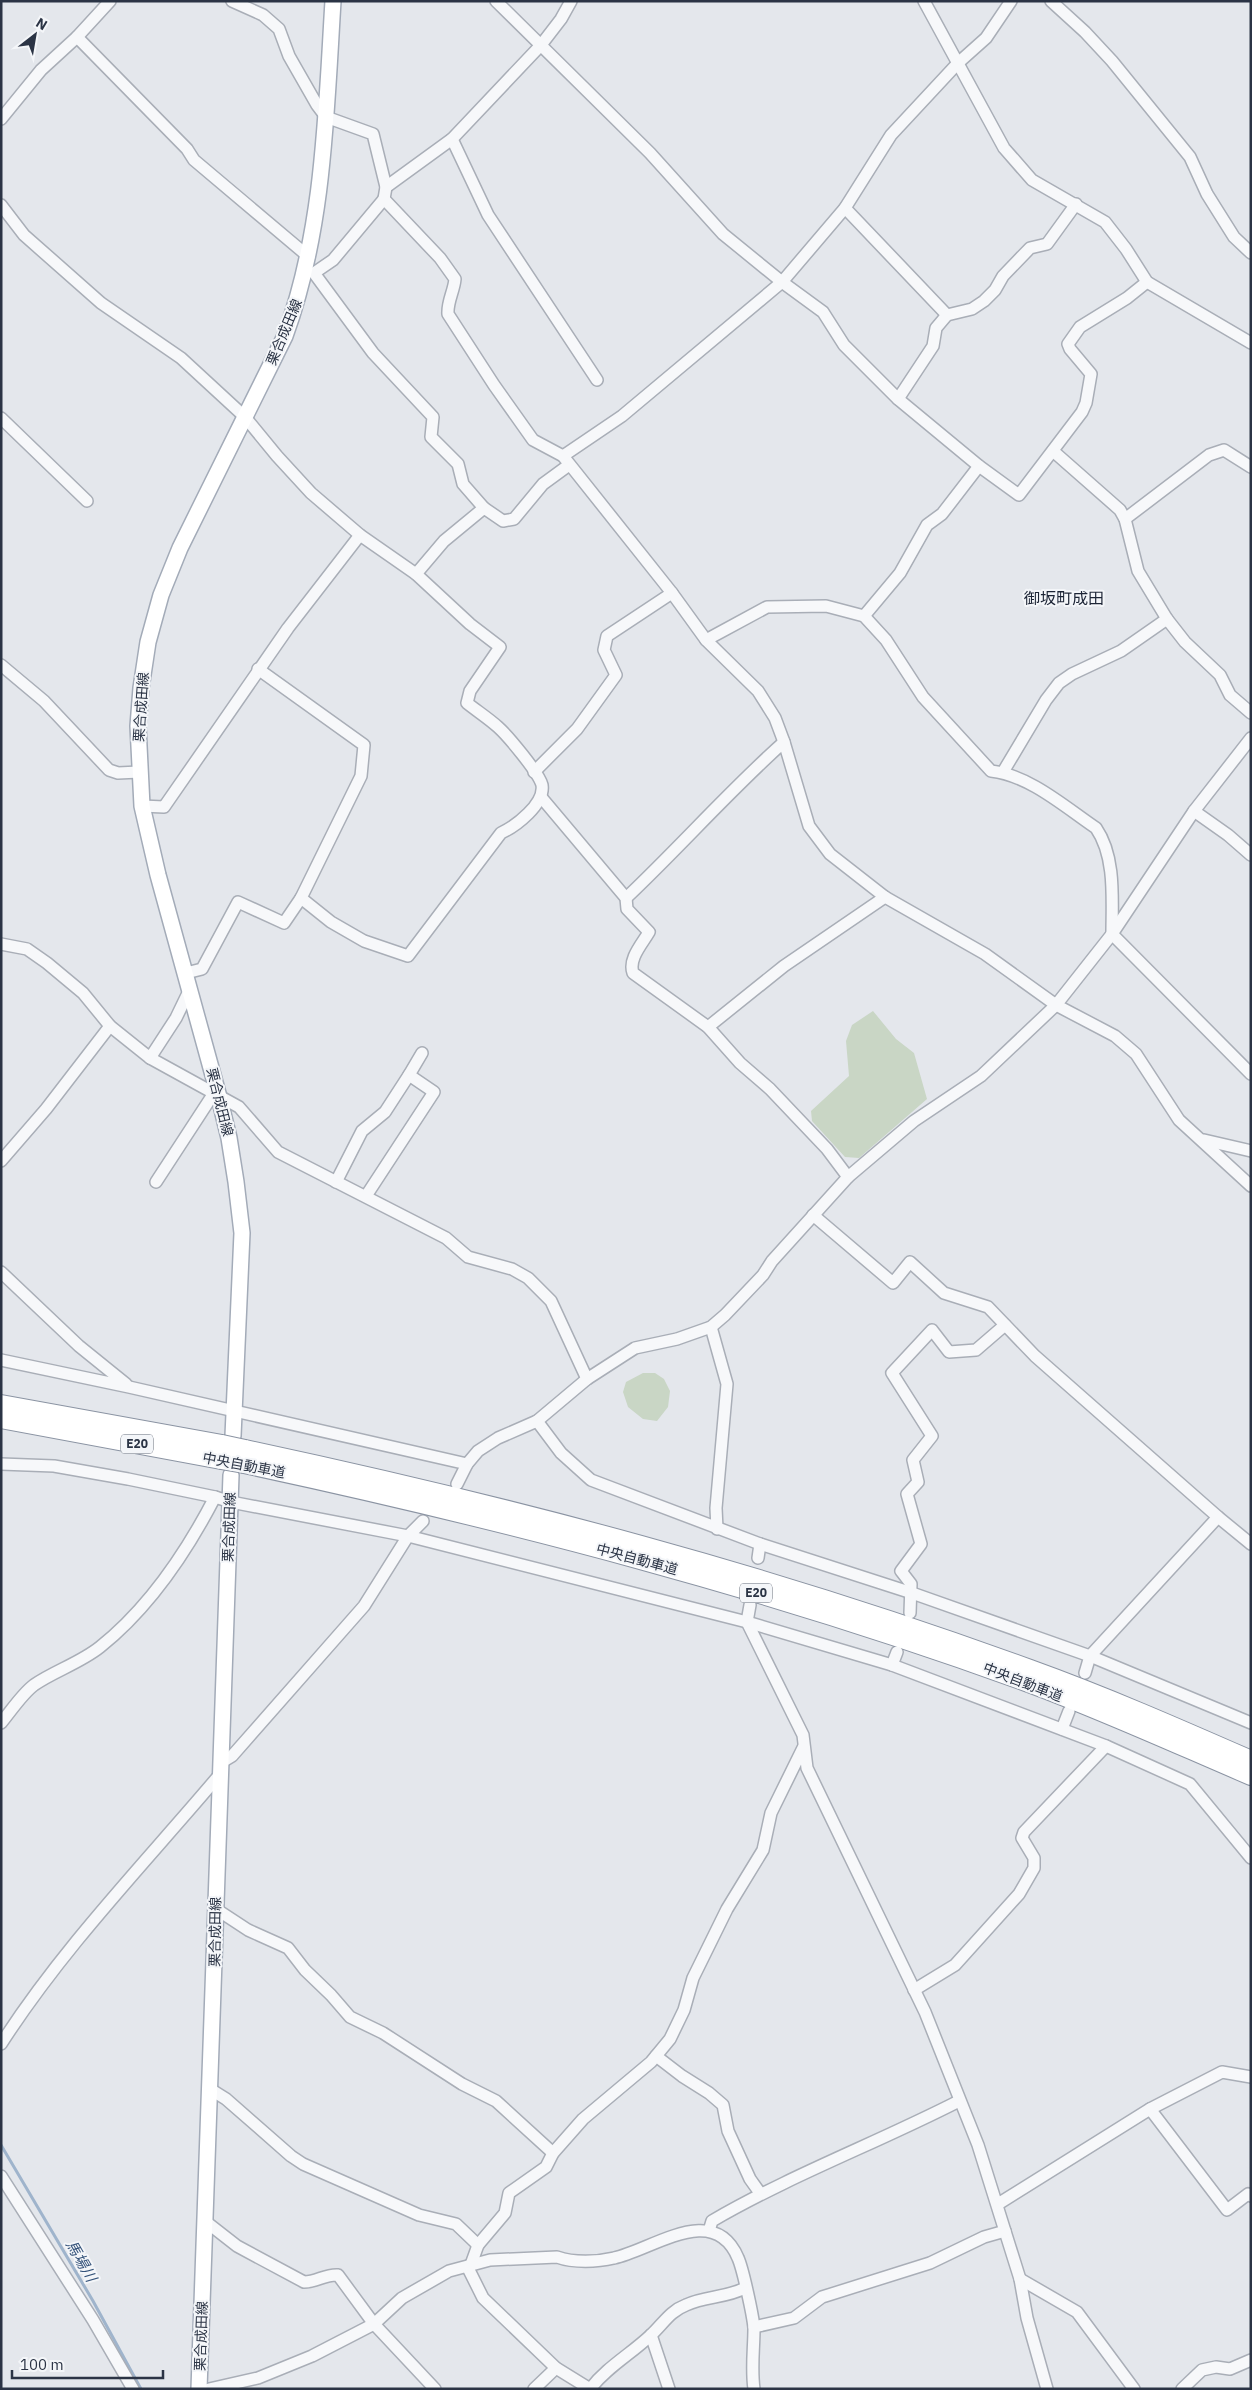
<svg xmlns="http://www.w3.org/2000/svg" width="1252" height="2390" font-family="'IBM Plex Sans','Noto Sans JP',sans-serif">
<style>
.green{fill:#c9d6c5}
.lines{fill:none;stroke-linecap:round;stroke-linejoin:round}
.stream{stroke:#9fb4cc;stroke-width:3}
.minor-casing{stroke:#a9aeb7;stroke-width:14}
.major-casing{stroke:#a3abb8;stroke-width:18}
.highway-casing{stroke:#8b94a3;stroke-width:20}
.minor{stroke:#f7f8fa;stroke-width:11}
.major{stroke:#fff;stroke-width:15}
.highway{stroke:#fff;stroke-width:18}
.highway-bridge-casing{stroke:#8b94a3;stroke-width:20;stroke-linecap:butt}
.highway-bridge{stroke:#fff;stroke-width:18}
.labels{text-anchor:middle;stroke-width:4;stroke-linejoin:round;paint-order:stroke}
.shield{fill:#f4f6f9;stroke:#676e7b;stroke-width:1}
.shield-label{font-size:12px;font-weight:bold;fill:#2b3445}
.street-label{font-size:14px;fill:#2b3445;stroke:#f4f6f9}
.water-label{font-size:15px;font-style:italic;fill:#34527a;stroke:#f4f6f9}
.quarter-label{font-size:16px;fill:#1d2536;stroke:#f4f6f9}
</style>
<rect width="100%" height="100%" fill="#e4e7ec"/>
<g class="green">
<path d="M873,1011L896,1039L914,1053L927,1099L859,1158L845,1157L812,1121L811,1111L849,1076L846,1041L852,1025Z"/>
<path d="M643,1373H655L664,1379L670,1391L668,1407L657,1421L643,1419L628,1407L623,1392L626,1382Z"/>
</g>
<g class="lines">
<path class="stream" d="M1,2145L93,2301L141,2389"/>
<g class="minor-casing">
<g id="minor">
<path d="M232,1L263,15L279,29L289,56L317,105L326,117L373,134L386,187L384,199L440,258L455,279C454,291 447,302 448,314L494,385L533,440L563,456L672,593L706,640L758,691L775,718L784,742L809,826L830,854L885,897L985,954L1056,1005L1115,1036L1136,1054L1179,1120L1251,1186"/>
<path d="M496,1L650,153L723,234L782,282L823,312L844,345L898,399L979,466L1019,495L1082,412L1086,403L1091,374L1070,349L1068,344L1080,327L1127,298L1147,282"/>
<path d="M924,1L1004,148L1032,180L1105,222L1126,249L1147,282L1251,343"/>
<path d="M1051,1L1085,32L1112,61L1190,157L1207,194L1234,237L1251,253"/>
<path d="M77,37L187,149L194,160L309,257"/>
<path d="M1,119L41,70L77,37L110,1"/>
<path d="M452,139L488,215L597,380"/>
<path d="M386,187L452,139L541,45L561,19L571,1"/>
<path d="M384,199L333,260L314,273L373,353L433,417L431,437L458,464L463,484L484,508"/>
<path d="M1,205L24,235L101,303L181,358L245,417L277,456L311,493L360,535L416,574L470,624L500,647L470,691L467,703C477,711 488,718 498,727C508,736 539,773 542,785C545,804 516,826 501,833L408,956L364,941L331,922L301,898L361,776L364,745L258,669"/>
<path d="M845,208L947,315"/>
<path d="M898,399L933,346L936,328L947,315L972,309L984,301L995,290L1003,276L1030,248L1047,244L1076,204"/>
<path d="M1,418L87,501"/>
<path d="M1053,451L1120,510L1125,519L1138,571L1167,619L1185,642L1220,675L1230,695L1251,713"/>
<path d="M563,456L622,416L782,282L845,208L891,135L958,63L986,38L1011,1"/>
<path d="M1125,519L1209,455L1224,450L1251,467"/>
<path d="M416,574L444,541L484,508L503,521L514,519L543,484L569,465"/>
<path d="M864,616L900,573L927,525L942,514L979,466"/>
<path d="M706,640L767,607L826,606L864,616L886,640L923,697L991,771C1029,775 1065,807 1096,828C1116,857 1112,900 1112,934L1251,1074"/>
<path d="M1,665L44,701L109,770L118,773L139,772"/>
<path d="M534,772L577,729L616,675L604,650L607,636L672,593"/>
<path d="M1003,772L1046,700L1059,683L1072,674L1121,651L1167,619"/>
<path d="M541,797L626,898L627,909L649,932C642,944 628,959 633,973L708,1027L740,1063L770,1089L827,1149L848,1177"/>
<path d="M142,806L164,807L288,628L360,535"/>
<path d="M1194,811L1228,835L1251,855"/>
<path d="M626,898C680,847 729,791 784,742"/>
<path d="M1,944L27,949L47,963L83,993L110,1026L150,1058L176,1018L190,989"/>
<path d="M186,973L202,969L238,902L284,923L301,898"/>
<path d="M708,1027L784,966L885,897"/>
<path d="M150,1058L239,1107L278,1152L446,1238L468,1257L512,1269L528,1278L551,1301L587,1379"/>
<path d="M409,1075L422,1053"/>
<path d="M1204,1140L1251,1151"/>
<path d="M1,1161L46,1109L110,1026"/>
<path d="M156,1182L214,1093"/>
<path d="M336,1182L362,1131L385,1112L409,1075L434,1092L366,1196"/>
<path d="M813,1215L893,1283L910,1262L944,1293L988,1307L1035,1356L1218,1517L1251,1544"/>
<path d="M1,1272L79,1346L126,1384"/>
<path d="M711,1327L727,1384L716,1508L717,1529"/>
<path d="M1,1360L129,1387L467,1464"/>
<path d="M537,1421L561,1453L591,1480L760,1544L912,1593L1090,1656L1251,1723"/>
<path d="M1,1464L54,1466L128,1479L215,1497L231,1502L408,1536L747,1622L892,1665L1106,1746L1190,1784L1251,1858"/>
<path d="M457,1484L467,1464L478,1451L498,1438L537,1421L587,1379L635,1348L677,1339L711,1327L725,1315L763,1275L772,1261L848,1177L914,1121L981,1076L1056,1005L1112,934L1194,811L1251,738"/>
<path d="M758,1558L760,1544"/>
<path d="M750,1605L747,1622L803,1735L807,1768L925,2012L978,2145L1020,2279L1027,2318L1047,2389"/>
<path d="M910,1613L911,1584L901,1571L921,1544L907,1494L918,1482L913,1460L932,1436L892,1373L932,1330L949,1352L976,1350L1005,1325"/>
<path d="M892,1665L897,1652"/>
<path d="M1085,1673L1090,1656L1218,1517"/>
<path d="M1,1723C11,1711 22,1694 34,1685C54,1671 80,1663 100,1647C149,1608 186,1553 215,1497"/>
<path d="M1062,1729L1069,1711"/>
<path d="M222,1762L232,1756L364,1606L408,1536L423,1521"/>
<path d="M216,1909L248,1930L288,1948L305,1970L331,1995L350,2017L383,2033L462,2084L496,2101L553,2153"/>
<path d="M914,1990L955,1965L1019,1894L1034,1868V1858L1022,1838L1024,1832L1106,1746"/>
<path d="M1,2044C64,1946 146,1862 221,1773"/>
<path d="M656,2056L682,2076L709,2093L723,2105L728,2131L750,2179L760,2193"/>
<path d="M210,2089L226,2099L291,2156L303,2164L419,2215L456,2224L478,2245"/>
<path d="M1150,2109L1227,2210L1248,2194L1251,2196"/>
<path d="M1,2176L93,2320L133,2389"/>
<path d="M998,2204L1150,2109L1222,2072L1251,2077"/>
<path d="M205,2221L237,2246L304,2282C317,2282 325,2274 338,2275L374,2324L435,2389"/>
<path d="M709,2231L712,2221C791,2175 877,2143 959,2101"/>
<path d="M1020,2279L1077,2312L1134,2389"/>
<path d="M745,2288C726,2298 705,2296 686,2305C670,2311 663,2324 651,2335C631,2354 607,2367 590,2389L556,2368L483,2298L469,2270L478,2245L505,2213L509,2193L546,2167L553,2153L583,2119L651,2062L670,2039L684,2010L693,1978L727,1909L763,1850L771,1813L803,1748"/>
<path d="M754,2327L794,2318L822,2297L930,2263L984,2237L1005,2231"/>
<path d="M651,2335L669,2389"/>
<path d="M209,2389L258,2378L312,2356L374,2324L402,2298L449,2271L490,2260L557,2257C574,2263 597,2262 614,2258C652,2250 714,2201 738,2258C743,2269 753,2316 754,2328C754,2349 751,2368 754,2389"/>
<path d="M534,2389L556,2368"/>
<path d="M1182,2389L1202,2370L1216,2367L1230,2369L1251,2360"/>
</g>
</g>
<g class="major-casing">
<g id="major">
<path d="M233,1436L242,1233L236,1182L229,1138L219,1097L158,875L142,806L138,726L141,688L148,642L161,595L180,548L285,336C324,229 326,114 333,1"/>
<path d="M199,2389L231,1475"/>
</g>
</g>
<g class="highway-casing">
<g id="highway">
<path d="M1,1404L222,1444"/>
<path d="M1,1419L221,1460"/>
<path d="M245,1449C512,1506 774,1575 1030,1669C1105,1696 1178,1728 1251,1760"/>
<path d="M244,1464C509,1521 771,1589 1026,1682C1102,1710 1176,1744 1251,1776"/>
</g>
</g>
<use href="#minor" class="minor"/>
<use href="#major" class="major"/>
<use href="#highway" class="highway"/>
<g class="highway-bridge-casing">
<g id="highway-bridge">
<path d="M222,1444L245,1449"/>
<path d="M221,1460L244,1464"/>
</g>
</g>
<use href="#highway-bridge" class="highway-bridge"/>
</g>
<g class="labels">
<g class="shield">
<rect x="121" y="1434.5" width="32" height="19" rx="4"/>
<rect x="740" y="1583.5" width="32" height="19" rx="4"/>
</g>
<g class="shield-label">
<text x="137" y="1448">E20</text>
<text x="756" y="1597">E20</text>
</g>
<g class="street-label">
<text transform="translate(284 332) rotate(-67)" y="5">栗合成田線</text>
<text transform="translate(141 707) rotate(-86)" y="5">栗合成田線</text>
<text transform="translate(220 1102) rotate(76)" y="5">栗合成田線</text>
<text transform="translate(244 1465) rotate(11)" y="5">中央自動車道</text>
<text transform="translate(229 1527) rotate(-88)" y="5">栗合成田線</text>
<text transform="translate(637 1559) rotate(15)" y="5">中央自動車道</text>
<text transform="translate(1023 1682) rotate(21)" y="5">中央自動車道</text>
<text transform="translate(215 1932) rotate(-89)" y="5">栗合成田線</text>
<text transform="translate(201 2336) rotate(-88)" y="5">栗合成田線</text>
</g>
<g class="water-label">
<text transform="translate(81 2261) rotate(60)" y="5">馬場川</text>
</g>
<g class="quarter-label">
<text x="1064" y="604">御坂町成田</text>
</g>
</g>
<rect width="1252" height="2390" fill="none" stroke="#2b3445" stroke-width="5"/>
<g transform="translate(35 35) rotate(31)" stroke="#f4f6f9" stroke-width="4" paint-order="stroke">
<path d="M0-4L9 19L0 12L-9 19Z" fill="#2b3445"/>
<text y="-8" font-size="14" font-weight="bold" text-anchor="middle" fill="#2b3445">N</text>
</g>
<path d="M12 2370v8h151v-8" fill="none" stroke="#2b3445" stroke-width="2.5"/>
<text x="20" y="2370" font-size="15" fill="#2b3445" stroke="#f4f6f9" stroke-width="4" paint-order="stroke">100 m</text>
</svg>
